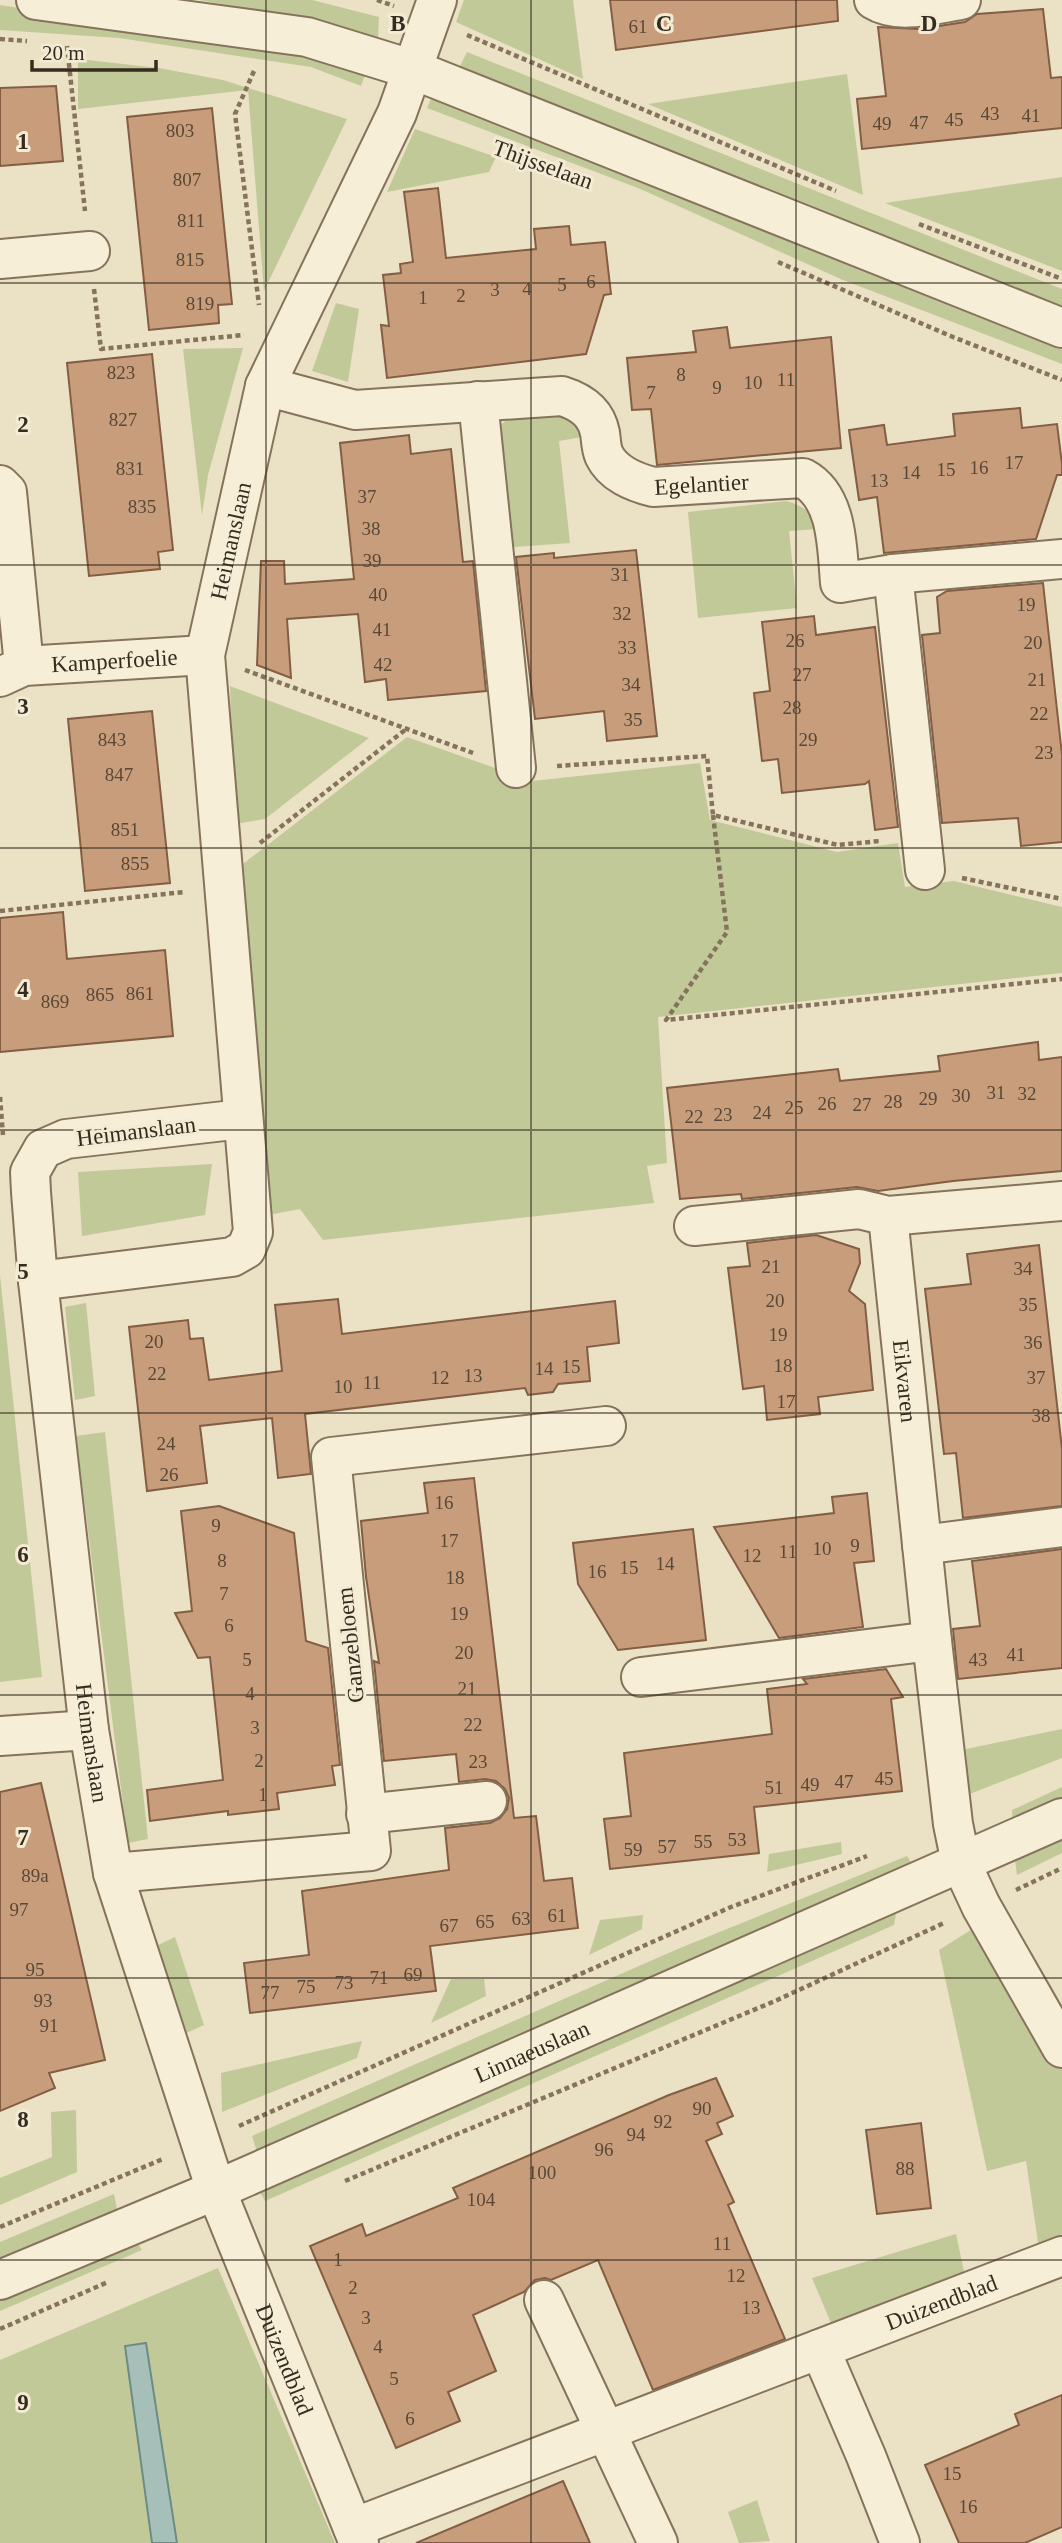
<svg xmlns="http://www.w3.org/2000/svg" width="1062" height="2543" font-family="'Times New Roman',serif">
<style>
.green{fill:#c2c999}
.water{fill:#a6bfb8;stroke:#6d8c85;stroke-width:2}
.building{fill:#c79d7c;stroke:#835e43;stroke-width:2}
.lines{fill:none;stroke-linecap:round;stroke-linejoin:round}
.minor-casing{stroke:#85735c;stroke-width:42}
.path{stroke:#85735c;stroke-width:4.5;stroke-dasharray:5 3.5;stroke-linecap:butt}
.minor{stroke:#f7eed7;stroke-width:38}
.grid{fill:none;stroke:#362b1f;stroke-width:2;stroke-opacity:0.55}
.labels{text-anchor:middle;stroke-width:6;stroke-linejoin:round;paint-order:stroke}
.number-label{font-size:19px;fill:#5a4836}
.street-label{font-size:23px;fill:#362b1f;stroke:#f3ebd3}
.grid-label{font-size:23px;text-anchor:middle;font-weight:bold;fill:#362b1f;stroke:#f3ebd3;stroke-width:6;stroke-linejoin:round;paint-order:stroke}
</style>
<rect width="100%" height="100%" fill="#ebe1c4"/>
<g class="green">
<path d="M199,0H312L379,17L378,38L333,24Z"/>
<path d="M464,0H573L583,79L456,22Z"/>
<path d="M0,5L110,22L368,67L361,86L311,67L119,38L0,30Z"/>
<path d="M467,52L1062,289V307L830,214L677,156L460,66Z"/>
<path d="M78,59L159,68L223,80L347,119L264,291L248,90L78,109Z"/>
<path d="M847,74L863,195L648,104Z"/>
<path d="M434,92L1062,342V364L843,280L638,188L427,108Z"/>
<path d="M415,129L496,157L489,172L387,192Z"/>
<path d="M1062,177V271L885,203Z"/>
<path d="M336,303L359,309L348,382L312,371Z"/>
<path d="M243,348L208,475L202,515L183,349Z"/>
<path d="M558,408L588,436L559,441L570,543L502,548L495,431L507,419Z"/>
<path d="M787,501C805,507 812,512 819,529L789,531L797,608L698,618L688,512Z"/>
<path d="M230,686L369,738L265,819L235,824Z"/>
<path d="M407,737L532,781L700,763L710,820L837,852L898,843L905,887L954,881L1062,907V973L658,1017L667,1163L647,1166L654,1203L323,1240L300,1209L263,1216L246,914L239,867Z"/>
<path d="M212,1164L205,1215L82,1236L78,1172Z"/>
<path d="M0,1275L42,1677L0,1682Z"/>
<path d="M86,1303L95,1396L75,1400L65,1307Z"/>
<path d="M105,1432L148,1839L128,1843L76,1436Z"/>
<path d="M1062,1729V1758L967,1795L966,1749Z"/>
<path d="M1062,1787V1804L1013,1829L1012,1810Z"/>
<path d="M1062,1836V1853L1017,1875L1015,1860Z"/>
<path d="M841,1842L842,1854L767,1872L769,1854Z"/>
<path d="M907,1856L915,1869L257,2152L252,2136L680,1948Z"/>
<path d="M897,1908L894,1925L265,2201L256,2185Z"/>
<path d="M643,1915L642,1929L589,1955L600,1920Z"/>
<path d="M974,1928L1062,2066V2239L1039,2249L1026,2161L987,2171L939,1950Z"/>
<path d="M175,1937L204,2025L182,2035L156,1946Z"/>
<path d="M451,1979H484L486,1996L431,2023Z"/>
<path d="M362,2041L357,2058L222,2112L221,2073Z"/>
<path d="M76,2110L77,2172L0,2205V2178L52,2157L51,2112Z"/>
<path d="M114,2194L119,2219L0,2267V2242Z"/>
<path d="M956,2234L965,2276L831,2323L812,2278Z"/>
<path d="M135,2239L142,2250L0,2311V2295Z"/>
<path d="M218,2268L335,2543H177L146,2344L125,2346L152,2543H0V2360Z"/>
<path d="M757,2500L770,2541L739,2543L728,2512Z"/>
</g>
<path class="water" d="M146,2343L177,2543H152L125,2346Z"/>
<g class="building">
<path d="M610,0H837L838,21L616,50Z"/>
<path d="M1043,9L1051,78L1062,77V128L862,149L857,99L886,96L878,27L919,29L965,22L977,14Z"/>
<path d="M56,86L63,161L0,166V88Z"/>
<path d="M212,108L232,304L218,305L219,323L149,330L127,117Z"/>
<path d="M438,188L446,258L536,249L534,229L569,226L571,245L605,242L611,294L604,295L586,354L387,378L381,325L389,326L383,275L401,273L400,264L413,262L404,192Z"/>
<path d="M727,327L730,348L831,337L841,448L657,465L651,409L632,410L627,358L696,352L693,331Z"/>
<path d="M152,354L173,550L158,552L160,569L89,576L67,363Z"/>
<path d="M1020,408L1022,428L1057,424L1062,464V475H1057L1036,539L884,553L877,497L859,500L849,430L884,425L887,445L955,436L953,414Z"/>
<path d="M409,435L411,454L451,449L463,562L473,561L486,691L388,700L386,679L365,682L358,614L287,619L291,678L257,665L261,561H284L285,584L354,579L340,443Z"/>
<path d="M636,550L657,736L607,741L604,711L535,719L516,557L554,553V558Z"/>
<path d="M1043,583L1062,755V842L1021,846L1018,818L942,823L922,635L940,633L937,597L947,591Z"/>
<path d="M814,616L816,635L875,627L898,827L875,830L869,781L865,784L782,793L778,759L762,761L754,693L770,691L762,622Z"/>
<path d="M152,711L170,883L85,891L68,719Z"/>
<path d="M63,912L67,959L165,950L173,1036L0,1052V918Z"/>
<path d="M1038,1042L1039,1060L1062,1057V1171L953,1181L878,1191L857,1187L742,1199L741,1194L680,1199L667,1088L838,1069L840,1081L940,1071L938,1056Z"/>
<path d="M816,1235L859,1249L860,1263L849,1291L865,1304L873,1390L818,1397L820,1414L767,1420L764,1386L743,1389L728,1268L750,1266L747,1243Z"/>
<path d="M1039,1245L1062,1449V1506L963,1518L956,1453L944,1454L925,1289L971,1284L967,1254Z"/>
<path d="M338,1299L342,1334L615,1301L619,1343L587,1347L590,1381L558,1384L553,1392L528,1395L525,1388L305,1414L311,1474L278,1478L272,1418L200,1426L207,1483L147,1491L129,1327L188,1320L190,1339L203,1338L209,1380L282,1371L275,1305Z"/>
<path d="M474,1478L514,1818L536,1816L544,1881L572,1878L578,1928L430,1946L436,1991L250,2013L244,1963L309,1955L302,1891L449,1870L445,1828L490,1823L500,1818L507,1809L509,1798L505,1789L496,1781L485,1779L459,1782L456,1754L384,1761L374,1661L379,1663L366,1577L361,1521L428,1513L424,1483Z"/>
<path d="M867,1493L874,1561L854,1563L863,1627L779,1638L714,1527L834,1513L832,1497Z"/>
<path d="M219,1506L294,1533L306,1641L328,1648L340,1765L332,1766L335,1785L277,1793L279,1809L228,1815V1811L150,1821L147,1790L223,1780L210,1657L198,1658L175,1613L192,1611L181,1511Z"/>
<path d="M693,1529L706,1640L618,1650L578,1584L573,1543Z"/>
<path d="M1062,1549V1668L958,1679L953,1629L980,1626L972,1561Z"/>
<path d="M886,1669L903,1697L891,1699L902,1791L754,1807L759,1853L610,1869L604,1819L631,1816L624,1753L772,1734L767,1689L807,1684L803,1679Z"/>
<path d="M41,1783L105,2060L49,2073L55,2088L0,2111V1792Z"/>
<path d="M716,2078L733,2116L717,2123L722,2134L706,2141L734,2202L728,2205L785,2339L653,2390L598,2260L551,2280L545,2278L535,2280L524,2292L473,2315L496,2371L448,2392L460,2421L396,2448L310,2246L362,2224L366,2236L458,2198L453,2188L669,2095Z"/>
<path d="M921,2123L931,2208L877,2214L866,2130Z"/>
<path d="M1062,2395V2527L1025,2543H959L925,2465L1019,2425L1015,2414Z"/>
<path d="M563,2481L590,2543H416Z"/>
</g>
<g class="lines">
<g class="minor-casing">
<g id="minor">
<path d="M36,0L307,37L414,70L1062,328"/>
<path d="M874,0C898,15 934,4 961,0"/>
<path d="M0,259L90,251"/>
<path id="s1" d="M265,386L355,410L562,396C581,402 596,412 600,433C601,439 601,448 604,455C613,474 634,482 653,487L803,478C838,497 837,547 840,583L893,574L1062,559"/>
<path d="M478,401L516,768"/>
<path d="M0,485L7,492L24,666"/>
<path d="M893,574L925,870"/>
<path id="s2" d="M0,677L24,666L205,655"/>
<path id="s3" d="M242,1119L66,1139L43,1149L30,1172L31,1192L38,1281L89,1730L113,1873L216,2190L359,2543"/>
<path id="s4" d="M888,1216L932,1641L953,1824L961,1863L981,1906L1062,2048"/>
<path d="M694,1226L859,1209L888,1216L1062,1201"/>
<path id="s5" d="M38,1281L232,1257L246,1249L253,1232L205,655L265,386L397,113L437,0"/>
<path d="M922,1545L1062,1527"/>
<path d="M641,1677L932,1641"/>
<path d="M0,1736L89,1730"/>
<path d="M366,1814L487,1801"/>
<path d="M113,1873L371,1851L331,1457L606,1426"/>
<path id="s6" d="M0,2280L216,2190L1062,1818"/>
<path d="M544,2300L658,2543"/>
<path d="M820,2349L866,2456L900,2543"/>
<path id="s7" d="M353,2528L1062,2256"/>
</g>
</g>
<g class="path">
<path d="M377,0L394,6"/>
<path d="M467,35L836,191"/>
<path d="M0,39L27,41"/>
<path d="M67,46L85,211"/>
<path d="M254,71L235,114L259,305"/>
<path d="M919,224L1062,279"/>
<path d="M778,262L953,337L1062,380"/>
<path d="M94,289L101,349L244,335"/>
<path d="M245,670L473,753"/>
<path d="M557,766L707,756L713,815L838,845L880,841"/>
<path d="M713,815L727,932L666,1020L1062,979"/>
<path d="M260,843L405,730"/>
<path d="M962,878L1062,899"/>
<path d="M0,911L184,892"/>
<path d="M0,1097L3,1135"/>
<path d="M1016,1890L1062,1868"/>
<path d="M239,2126L731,1907L867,1856"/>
<path d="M345,2181L775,2001L944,1923"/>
<path d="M0,2227L163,2159"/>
<path d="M0,2329L108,2282"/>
</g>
<use href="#minor" class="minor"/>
</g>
<path class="grid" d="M266,0V2543M531,0V2543M796,0V2543M0,283H1062M0,565H1062M0,848H1062M0,1130H1062M0,1413H1062M0,1695H1062M0,1978H1062M0,2260H1062"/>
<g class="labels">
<g class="number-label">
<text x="638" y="33">61</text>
<text x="990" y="120">43</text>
<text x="1031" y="122">41</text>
<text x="954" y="126">45</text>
<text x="919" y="129">47</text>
<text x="882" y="130">49</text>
<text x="180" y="137">803</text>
<text x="187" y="186">807</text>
<text x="191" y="227">811</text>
<text x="190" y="266">815</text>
<text x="591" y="288">6</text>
<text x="562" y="291">5</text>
<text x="527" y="295">4</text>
<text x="495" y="296">3</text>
<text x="461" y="302">2</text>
<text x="423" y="304">1</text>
<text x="200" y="310">819</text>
<text x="121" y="379">823</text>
<text x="681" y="381">8</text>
<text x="786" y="386">11</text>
<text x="753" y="389">10</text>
<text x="717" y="394">9</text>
<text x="651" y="399">7</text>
<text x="123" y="426">827</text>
<text x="1014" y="469">17</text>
<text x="979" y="474">16</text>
<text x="130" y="475">831</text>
<text x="946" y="476">15</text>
<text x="911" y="479">14</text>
<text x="879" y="487">13</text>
<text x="367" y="503">37</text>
<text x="142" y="513">835</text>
<text x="371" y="535">38</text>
<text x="372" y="567">39</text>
<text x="620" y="581">31</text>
<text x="378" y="601">40</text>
<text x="1026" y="611">19</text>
<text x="622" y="620">32</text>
<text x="382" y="636">41</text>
<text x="795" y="647">26</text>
<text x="1033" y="649">20</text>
<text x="627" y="654">33</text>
<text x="383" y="671">42</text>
<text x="802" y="681">27</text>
<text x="1037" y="686">21</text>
<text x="631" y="691">34</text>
<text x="792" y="714">28</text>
<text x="1039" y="720">22</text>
<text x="633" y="726">35</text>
<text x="112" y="746">843</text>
<text x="808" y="746">29</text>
<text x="1044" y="759">23</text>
<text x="119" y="781">847</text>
<text x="125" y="836">851</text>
<text x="135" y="870">855</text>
<text x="140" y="1000">861</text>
<text x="100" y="1001">865</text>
<text x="55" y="1008">869</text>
<text x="996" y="1099">31</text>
<text x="1027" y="1100">32</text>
<text x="961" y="1102">30</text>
<text x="928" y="1105">29</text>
<text x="893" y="1108">28</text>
<text x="827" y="1110">26</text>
<text x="862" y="1111">27</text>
<text x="794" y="1114">25</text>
<text x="762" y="1119">24</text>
<text x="723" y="1121">23</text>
<text x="694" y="1123">22</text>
<text x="771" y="1273">21</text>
<text x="1023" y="1275">34</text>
<text x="775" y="1307">20</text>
<text x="1028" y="1311">35</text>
<text x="778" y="1341">19</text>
<text x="154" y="1348">20</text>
<text x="1033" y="1349">36</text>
<text x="783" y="1372">18</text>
<text x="571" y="1373">15</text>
<text x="544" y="1375">14</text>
<text x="157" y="1380">22</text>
<text x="473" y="1382">13</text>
<text x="440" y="1384">12</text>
<text x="1036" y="1384">37</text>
<text x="372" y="1389">11</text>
<text x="343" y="1393">10</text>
<text x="786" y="1408">17</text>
<text x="1041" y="1422">38</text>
<text x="166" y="1450">24</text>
<text x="169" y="1481">26</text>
<text x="444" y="1509">16</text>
<text x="216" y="1532">9</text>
<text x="449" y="1547">17</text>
<text x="855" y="1552">9</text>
<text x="822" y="1555">10</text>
<text x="788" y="1558">11</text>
<text x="752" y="1562">12</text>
<text x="222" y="1567">8</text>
<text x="665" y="1570">14</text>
<text x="629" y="1574">15</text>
<text x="597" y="1578">16</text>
<text x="455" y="1584">18</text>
<text x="224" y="1600">7</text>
<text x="459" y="1620">19</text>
<text x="229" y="1632">6</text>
<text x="464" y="1659">20</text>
<text x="1016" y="1661">41</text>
<text x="247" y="1666">5</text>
<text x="978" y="1666">43</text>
<text x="467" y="1695">21</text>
<text x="250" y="1700">4</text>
<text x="473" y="1731">22</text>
<text x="255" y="1734">3</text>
<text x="259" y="1767">2</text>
<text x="478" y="1768">23</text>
<text x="884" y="1785">45</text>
<text x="844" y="1788">47</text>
<text x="810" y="1791">49</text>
<text x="774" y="1794">51</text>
<text x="263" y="1801">1</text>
<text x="737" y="1846">53</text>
<text x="703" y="1848">55</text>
<text x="667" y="1853">57</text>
<text x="633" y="1856">59</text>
<text x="35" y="1882">89a</text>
<text x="19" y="1916">97</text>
<text x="557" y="1922">61</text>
<text x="521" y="1925">63</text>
<text x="485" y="1928">65</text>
<text x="449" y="1932">67</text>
<text x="35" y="1976">95</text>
<text x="413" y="1981">69</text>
<text x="379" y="1984">71</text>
<text x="344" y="1989">73</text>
<text x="306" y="1993">75</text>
<text x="270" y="1999">77</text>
<text x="43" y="2007">93</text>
<text x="49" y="2032">91</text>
<text x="702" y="2115">90</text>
<text x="663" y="2128">92</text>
<text x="636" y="2141">94</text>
<text x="604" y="2156">96</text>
<text x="905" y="2175">88</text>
<text x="542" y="2179">100</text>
<text x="481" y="2206">104</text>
<text x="722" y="2250">11</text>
<text x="338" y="2266">1</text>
<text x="736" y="2282">12</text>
<text x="353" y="2294">2</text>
<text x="751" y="2314">13</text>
<text x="366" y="2324">3</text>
<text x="378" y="2353">4</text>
<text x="394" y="2385">5</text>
<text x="410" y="2425">6</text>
<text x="952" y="2480">15</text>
<text x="968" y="2513">16</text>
</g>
<g class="street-label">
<text transform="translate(543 164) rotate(20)" y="8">Thijsselaan</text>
<text dy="8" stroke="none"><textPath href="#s1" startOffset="488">Egelantier</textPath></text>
<text dy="8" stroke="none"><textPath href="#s5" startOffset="926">Heimanslaan</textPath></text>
<text dy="8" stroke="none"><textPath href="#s2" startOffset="117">Kamperfoelie</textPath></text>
<text transform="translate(136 1131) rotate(-7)" y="8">Heimanslaan</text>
<text dy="8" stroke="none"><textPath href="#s4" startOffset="166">Eikvaren</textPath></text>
<text transform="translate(350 1645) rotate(-96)" y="8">Ganzebloem</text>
<text dy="8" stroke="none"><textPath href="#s3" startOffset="803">Heimanslaan</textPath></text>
<text dy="8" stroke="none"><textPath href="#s6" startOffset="579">Linnaeuslaan</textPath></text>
<text dy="8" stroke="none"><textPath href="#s7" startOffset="630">Duizendblad</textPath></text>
<text dy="8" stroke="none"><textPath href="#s3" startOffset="1451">Duizendblad</textPath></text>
</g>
</g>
<g class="grid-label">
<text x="398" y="31">B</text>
<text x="664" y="31">C</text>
<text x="929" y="31">D</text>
<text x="23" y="149">1</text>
<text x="23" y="432">2</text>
<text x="23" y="714">3</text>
<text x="23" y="997">4</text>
<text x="23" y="1279">5</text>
<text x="23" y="1562">6</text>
<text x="23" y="1845">7</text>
<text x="23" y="2127">8</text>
<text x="23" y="2410">9</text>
</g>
<path d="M32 60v10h124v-10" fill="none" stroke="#362b1f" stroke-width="3.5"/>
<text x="42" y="60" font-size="21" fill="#362b1f" stroke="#f3ebd3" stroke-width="5" paint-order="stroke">20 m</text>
</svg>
